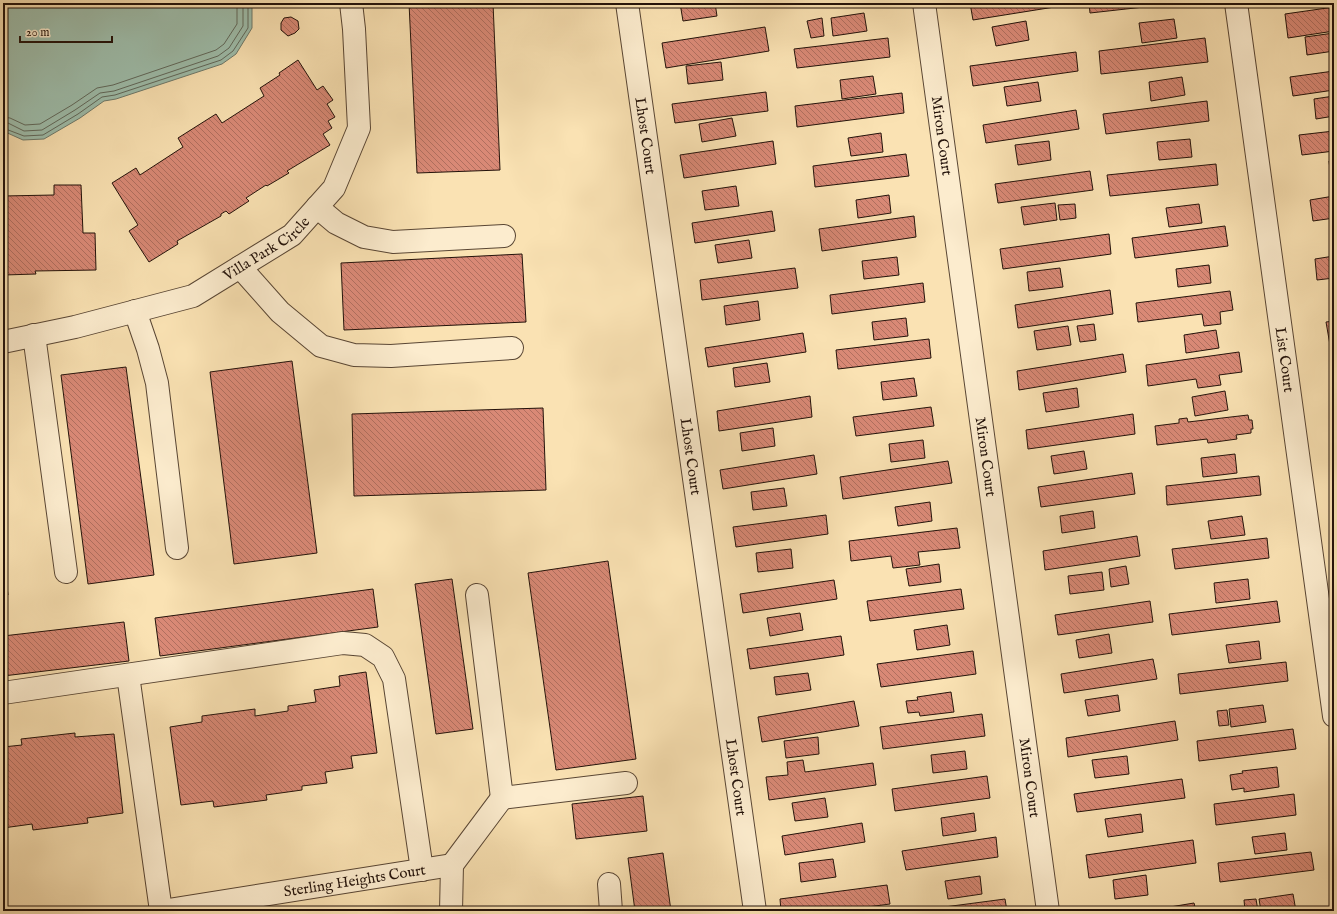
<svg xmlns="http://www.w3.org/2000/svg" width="1337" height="914" font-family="'IM FELL English',serif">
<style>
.water{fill:#9ebeac;stroke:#6d796b}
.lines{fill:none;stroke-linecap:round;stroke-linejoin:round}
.shore{stroke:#60685b;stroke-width:1}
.building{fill:url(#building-back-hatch);stroke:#23120a}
.minor-casing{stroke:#594634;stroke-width:24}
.minor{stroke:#fcecce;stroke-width:22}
.labels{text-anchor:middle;stroke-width:3;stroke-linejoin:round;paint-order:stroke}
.street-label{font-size:15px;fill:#23120a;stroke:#fcecce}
</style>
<defs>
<pattern id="building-back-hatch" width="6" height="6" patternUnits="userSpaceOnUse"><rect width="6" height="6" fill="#d98976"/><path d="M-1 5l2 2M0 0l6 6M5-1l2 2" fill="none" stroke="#b06f5f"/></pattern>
</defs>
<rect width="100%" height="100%" fill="#fae2b3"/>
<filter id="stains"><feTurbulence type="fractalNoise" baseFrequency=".005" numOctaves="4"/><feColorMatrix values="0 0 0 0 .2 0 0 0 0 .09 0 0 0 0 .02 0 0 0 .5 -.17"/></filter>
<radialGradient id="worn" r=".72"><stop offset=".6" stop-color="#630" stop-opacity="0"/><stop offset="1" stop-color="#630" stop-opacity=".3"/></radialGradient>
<path class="water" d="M3,3H252V28L236,54L222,64L116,99L104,101L80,118L44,139L23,140L3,131Z"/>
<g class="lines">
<g class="shore">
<path d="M3,117L10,118L25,125L40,124L72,105L97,88L113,85L216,50L224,44L237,24V3"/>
<path d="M3,123H8L24,131L42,130L75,110L100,93L114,91L218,56L229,48L243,26V3"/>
<path d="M3,128L24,136L43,135L78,114L102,97L115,95L221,60L233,51L248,28V3"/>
</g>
</g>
<g class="building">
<path d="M409,3H493L500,170L417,173Z"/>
<path d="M680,3H715L717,16L683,21Z"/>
<path d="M970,3H1067V5L973,20Z"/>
<path d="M1089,3H1180L1090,13Z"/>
<path d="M1334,7V31L1288,38L1285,14Z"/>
<path d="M864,13L867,31L833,36L831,18Z"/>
<path d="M291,17L298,21L299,29L295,33L288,36L281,30V23L284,18Z"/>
<path d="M822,18L824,36L811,38L807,21Z"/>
<path d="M1174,19L1177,38L1142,43L1139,23Z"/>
<path d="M1026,21L1029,40L996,46L992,27Z"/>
<path d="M765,27L769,51L666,68L662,43Z"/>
<path d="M1334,33V51L1307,55L1305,37Z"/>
<path d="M888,38L890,57L797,68L794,49Z"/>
<path d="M1205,38L1208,62L1101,74L1099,51Z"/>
<path d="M1076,52L1078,71L973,86L970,66Z"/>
<path d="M298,60L317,90L323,86L333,100L327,104L335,117L328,121L332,128L323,134L330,145L287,171L289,173L267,186L266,185L246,198L249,201L229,214L226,211L221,214V216L177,241L178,244L149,262L129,231L138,225L112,183L136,168L140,175L183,147L178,138L216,114L222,123L264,96L260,88L280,75L279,73Z"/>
<path d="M721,62L723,80L688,84L686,66Z"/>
<path d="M1334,71V90L1293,96L1290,77Z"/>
<path d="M873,76L876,94L842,99L840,80Z"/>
<path d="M1182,77L1185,95L1151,101L1149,82Z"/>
<path d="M1038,82L1041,101L1007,106L1004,87Z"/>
<path d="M766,92L768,111L675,123L672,104Z"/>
<path d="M902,93L904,113L797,127L795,106Z"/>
<path d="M1334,96V116L1316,119L1314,99Z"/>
<path d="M1207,101L1209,121L1106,134L1103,114Z"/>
<path d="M1076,110L1079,129L986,143L983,125Z"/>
<path d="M732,118L736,136L702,142L699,124Z"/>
<path d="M1334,131V151L1302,155L1299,135Z"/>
<path d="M881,133L883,152L851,156L848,138Z"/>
<path d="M1190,139L1192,157L1159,160L1157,142Z"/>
<path d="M773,141L776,164L684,178L680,155Z"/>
<path d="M1049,141L1051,160L1018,165L1015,145Z"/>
<path d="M906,154L909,176L815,187L813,166Z"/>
<path d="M1329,161H1334V177L1331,178Z"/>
<path d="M1216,164L1218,185L1110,196L1107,175Z"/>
<path d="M1090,171L1093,190L998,203L995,184Z"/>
<path d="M54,185H81L83,233H95L96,270L35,271L36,274L4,275L3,278V196L54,195Z"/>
<path d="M736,186L739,206L705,210L702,191Z"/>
<path d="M889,195L891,213L858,218L856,200Z"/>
<path d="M1334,196V218L1313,221L1310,200Z"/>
<path d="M1055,203L1057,220L1024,225L1021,207Z"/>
<path d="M1075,204L1076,218L1060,220L1058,205Z"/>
<path d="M1199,204L1202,223L1169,227L1166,208Z"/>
<path d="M772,211L775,231L695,243L692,223Z"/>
<path d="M914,216L916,237L822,251L819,229Z"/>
<path d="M1225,226L1228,246L1135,258L1132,238Z"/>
<path d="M1109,234L1111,254L1003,269L1000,249Z"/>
<path d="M749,240L752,258L718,263L715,245Z"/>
<path d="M522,254L526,322L344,330L341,263Z"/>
<path d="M1334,256V278L1317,280L1315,259Z"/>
<path d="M897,257L899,275L864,279L862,261Z"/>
<path d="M1209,265L1211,283L1178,287L1176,269Z"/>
<path d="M795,268L798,288L702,300L700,280Z"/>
<path d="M1060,268L1063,287L1029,291L1027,272Z"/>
<path d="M923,283L925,302L832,314L830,295Z"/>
<path d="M1110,290L1113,314L1018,328L1015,305Z"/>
<path d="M1230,291L1233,310L1220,312L1221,324L1204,326L1202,314L1138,322L1136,303Z"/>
<path d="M758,301L760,320L726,325L724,306Z"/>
<path d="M906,318L908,336L874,340L872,322Z"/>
<path d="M1334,321V345H1330L1326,322Z"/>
<path d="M1094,324L1096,340L1080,342L1077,326Z"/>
<path d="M1068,326L1071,345L1037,350L1034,331Z"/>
<path d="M1216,330L1219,348L1186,353L1184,335Z"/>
<path d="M803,333L806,352L708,367L705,348Z"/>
<path d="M929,339L931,358L838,369L836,350Z"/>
<path d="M1239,352L1242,372L1219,375L1221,385L1198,388L1196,379L1148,386L1146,365Z"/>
<path d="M1123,354L1126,372L1019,390L1017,371Z"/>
<path d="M292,361L317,553L234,564L210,372Z"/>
<path d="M767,363L770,382L735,387L733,368Z"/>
<path d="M126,367L154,575L88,584L61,375Z"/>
<path d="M914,378L917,396L883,400L881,382Z"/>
<path d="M1077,388L1079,407L1046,412L1043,393Z"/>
<path d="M1225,391L1228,410L1195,416L1192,397Z"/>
<path d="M810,396L812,417L719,431L717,411Z"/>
<path d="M931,407L934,426L856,436L853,417Z"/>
<path d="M543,408L546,490L354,496L352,414Z"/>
<path d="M1133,414L1135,434L1028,449L1026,430Z"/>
<path d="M1248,415L1249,420H1252L1253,429H1251V433L1236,435L1237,439L1208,443L1207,439L1157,445L1155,426L1179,423V419L1187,418L1188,422Z"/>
<path d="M773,428L775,446L742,451L740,433Z"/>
<path d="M923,440L925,458L891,462L889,444Z"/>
<path d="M1084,451L1087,469L1054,474L1051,456Z"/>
<path d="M1235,454L1237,473L1203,477L1201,458Z"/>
<path d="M814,455L817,474L723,489L720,470Z"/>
<path d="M948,461L952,483L843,499L840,477Z"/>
<path d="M1132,473L1135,494L1041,507L1038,487Z"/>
<path d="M1259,476L1261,495L1167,505L1166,486Z"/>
<path d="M784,488L787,506L753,510L751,492Z"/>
<path d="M930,502L932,521L898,526L895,507Z"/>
<path d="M1093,511L1095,528L1062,533L1060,516Z"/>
<path d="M826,515L828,534L736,547L733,527Z"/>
<path d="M1242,516L1245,535L1211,539L1208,521Z"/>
<path d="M957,528L960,548L918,552L920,565L893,568L891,556L851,561L849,541Z"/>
<path d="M1137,536L1140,556L1045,570L1043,551Z"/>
<path d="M1267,538L1269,558L1175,569L1172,549Z"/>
<path d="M791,549L793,568L758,572L756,553Z"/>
<path d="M3,555L8,595L3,596Z"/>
<path d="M608,561L636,759L556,770L528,573Z"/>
<path d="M939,564L941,582L909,586L906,569Z"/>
<path d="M1126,566L1129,584L1111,587L1109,569Z"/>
<path d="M1102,572L1104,590L1070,594L1068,576Z"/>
<path d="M452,579L473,729L436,734L415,584Z"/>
<path d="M1248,579L1250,599L1216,603L1214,583Z"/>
<path d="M834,580L837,599L743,613L740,594Z"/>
<path d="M373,589L378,627L160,656L155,618Z"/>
<path d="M961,589L964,609L870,621L867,601Z"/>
<path d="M1150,601L1153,622L1058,635L1055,615Z"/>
<path d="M1277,601L1280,622L1172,635L1169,614Z"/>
<path d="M800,613L803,630L770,636L767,618Z"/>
<path d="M124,622L129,661L3,676V636Z"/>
<path d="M947,625L950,645L917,650L914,630Z"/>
<path d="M1109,634L1112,653L1079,658L1076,640Z"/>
<path d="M841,636L844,655L750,669L747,649Z"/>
<path d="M1259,641L1261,659L1229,663L1226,645Z"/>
<path d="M973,651L976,674L881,687L877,664Z"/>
<path d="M1153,659L1157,679L1064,693L1061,674Z"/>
<path d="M1286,662L1288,681L1180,694L1178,674Z"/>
<path d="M366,672L377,753L351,756L353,768L325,772L327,783L302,786V790L266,795L267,800L214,807L213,801L181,805L170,727L202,722V716L255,709V716L288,711V706L316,702L314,690L340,686L339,676Z"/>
<path d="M808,673L811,690L776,695L774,677Z"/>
<path d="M951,692L954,712L920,716L919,712L908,713L906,701L918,700L917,697Z"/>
<path d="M1118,695L1120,711L1088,716L1085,700Z"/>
<path d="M854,701L859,726L762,742L758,717Z"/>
<path d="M1263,705L1266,722L1231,727L1229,709Z"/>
<path d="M1227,710L1229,725L1219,726L1217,711Z"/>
<path d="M982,714L985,736L883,749L880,727Z"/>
<path d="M1175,721L1178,740L1068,757L1066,738Z"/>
<path d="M1293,729L1296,749L1199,761L1197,741Z"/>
<path d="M75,733V737L114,734L123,813L87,818L88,823L33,830L32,824L3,828V747L22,745L21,739Z"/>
<path d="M818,737L819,754L786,758L784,741Z"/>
<path d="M965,751L967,769L933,773L931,755Z"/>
<path d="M1127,756L1129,774L1095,778L1092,760Z"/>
<path d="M803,760L805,772L873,763L876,785L769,800L766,777L788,775L787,762Z"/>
<path d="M1277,767L1279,787L1244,792V788L1232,790L1230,775L1243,773L1242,771Z"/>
<path d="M987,776L990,798L895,811L892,789Z"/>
<path d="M1182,779L1185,798L1077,812L1074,794Z"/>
<path d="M1294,794L1296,815L1216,825L1214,804Z"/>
<path d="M643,796L647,831L576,839L572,804Z"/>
<path d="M825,798L828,817L795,821L792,803Z"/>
<path d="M974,813L976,831L943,836L941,818Z"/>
<path d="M1141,814L1143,832L1108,837L1105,819Z"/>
<path d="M862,823L865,842L785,855L782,836Z"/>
<path d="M1285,833L1287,850L1255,854L1252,837Z"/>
<path d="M996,837L998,857L906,870L902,851Z"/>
<path d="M1193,840L1196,863L1089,878L1086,855Z"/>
<path d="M1311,852L1314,870L1220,882L1218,863Z"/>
<path d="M663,853L671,911H635L628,858Z"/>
<path d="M833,859L836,877L801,882L799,863Z"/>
<path d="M1146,875L1148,895L1115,899L1113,880Z"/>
<path d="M980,876L982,894L948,899L945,881Z"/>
<path d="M887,885L890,904L837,911H781L780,899Z"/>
<path d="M1293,894L1296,911H1261L1259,899Z"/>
<path d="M1005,899L1007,911H914Z"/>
<path d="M1256,899L1258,911H1245L1244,900Z"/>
<path d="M1194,903L1196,911H1146Z"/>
</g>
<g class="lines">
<g class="minor-casing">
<g id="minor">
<path id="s1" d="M627,3L755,911"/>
<path id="s2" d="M924,3L1048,911"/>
<path id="s3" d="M1236,3L1334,716"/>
<path d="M317,207L336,223L364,237L393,242L504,236"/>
<path d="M240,267L280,312L321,346L354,355L391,356L512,348"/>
<path d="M135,311L148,349L157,383L177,548"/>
<path d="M34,335L66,572"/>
<path id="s4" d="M3,342L75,327L193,296L292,235L334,188L359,128L354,29L351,3"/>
<path d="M477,595L502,798L626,783"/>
<path d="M128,675L161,911"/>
<path d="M3,693L343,643L365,645L383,657L394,679L422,870"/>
<path d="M609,884L611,911"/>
<path id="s5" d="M162,911L452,865"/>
<path d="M451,911L452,865L502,798"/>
</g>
</g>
<use href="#minor" class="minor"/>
</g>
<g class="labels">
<g class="street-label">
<text dy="5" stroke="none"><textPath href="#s1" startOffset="134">Lhost Court</textPath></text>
<text dy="5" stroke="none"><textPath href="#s2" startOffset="134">Miron Court</textPath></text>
<text dy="5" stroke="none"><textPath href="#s4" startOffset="283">Villa Park Circle</textPath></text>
<text dy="5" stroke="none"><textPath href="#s3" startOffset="360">List Court</textPath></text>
<text dy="5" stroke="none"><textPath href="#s1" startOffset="458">Lhost Court</textPath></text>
<text dy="5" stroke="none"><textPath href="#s2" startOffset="458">Miron Court</textPath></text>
<text dy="5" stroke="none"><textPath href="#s1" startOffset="782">Lhost Court</textPath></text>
<text dy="5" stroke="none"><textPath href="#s2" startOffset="782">Miron Court</textPath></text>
<text dy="5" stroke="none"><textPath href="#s5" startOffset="195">Sterling Heights Court</textPath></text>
</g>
</g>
<rect width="1337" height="914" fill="none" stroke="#fae2b3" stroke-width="16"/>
<rect x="4" y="4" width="1329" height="906" fill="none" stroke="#23120a" stroke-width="2"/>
<rect x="8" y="8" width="1321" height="898" fill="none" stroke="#23120a"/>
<path d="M20 36v6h92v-6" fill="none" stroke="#23120a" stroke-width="2"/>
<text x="26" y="36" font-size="12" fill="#23120a" stroke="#fcecce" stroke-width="3" paint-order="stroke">20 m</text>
<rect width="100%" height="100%" filter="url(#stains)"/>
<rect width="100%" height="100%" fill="url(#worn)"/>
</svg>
